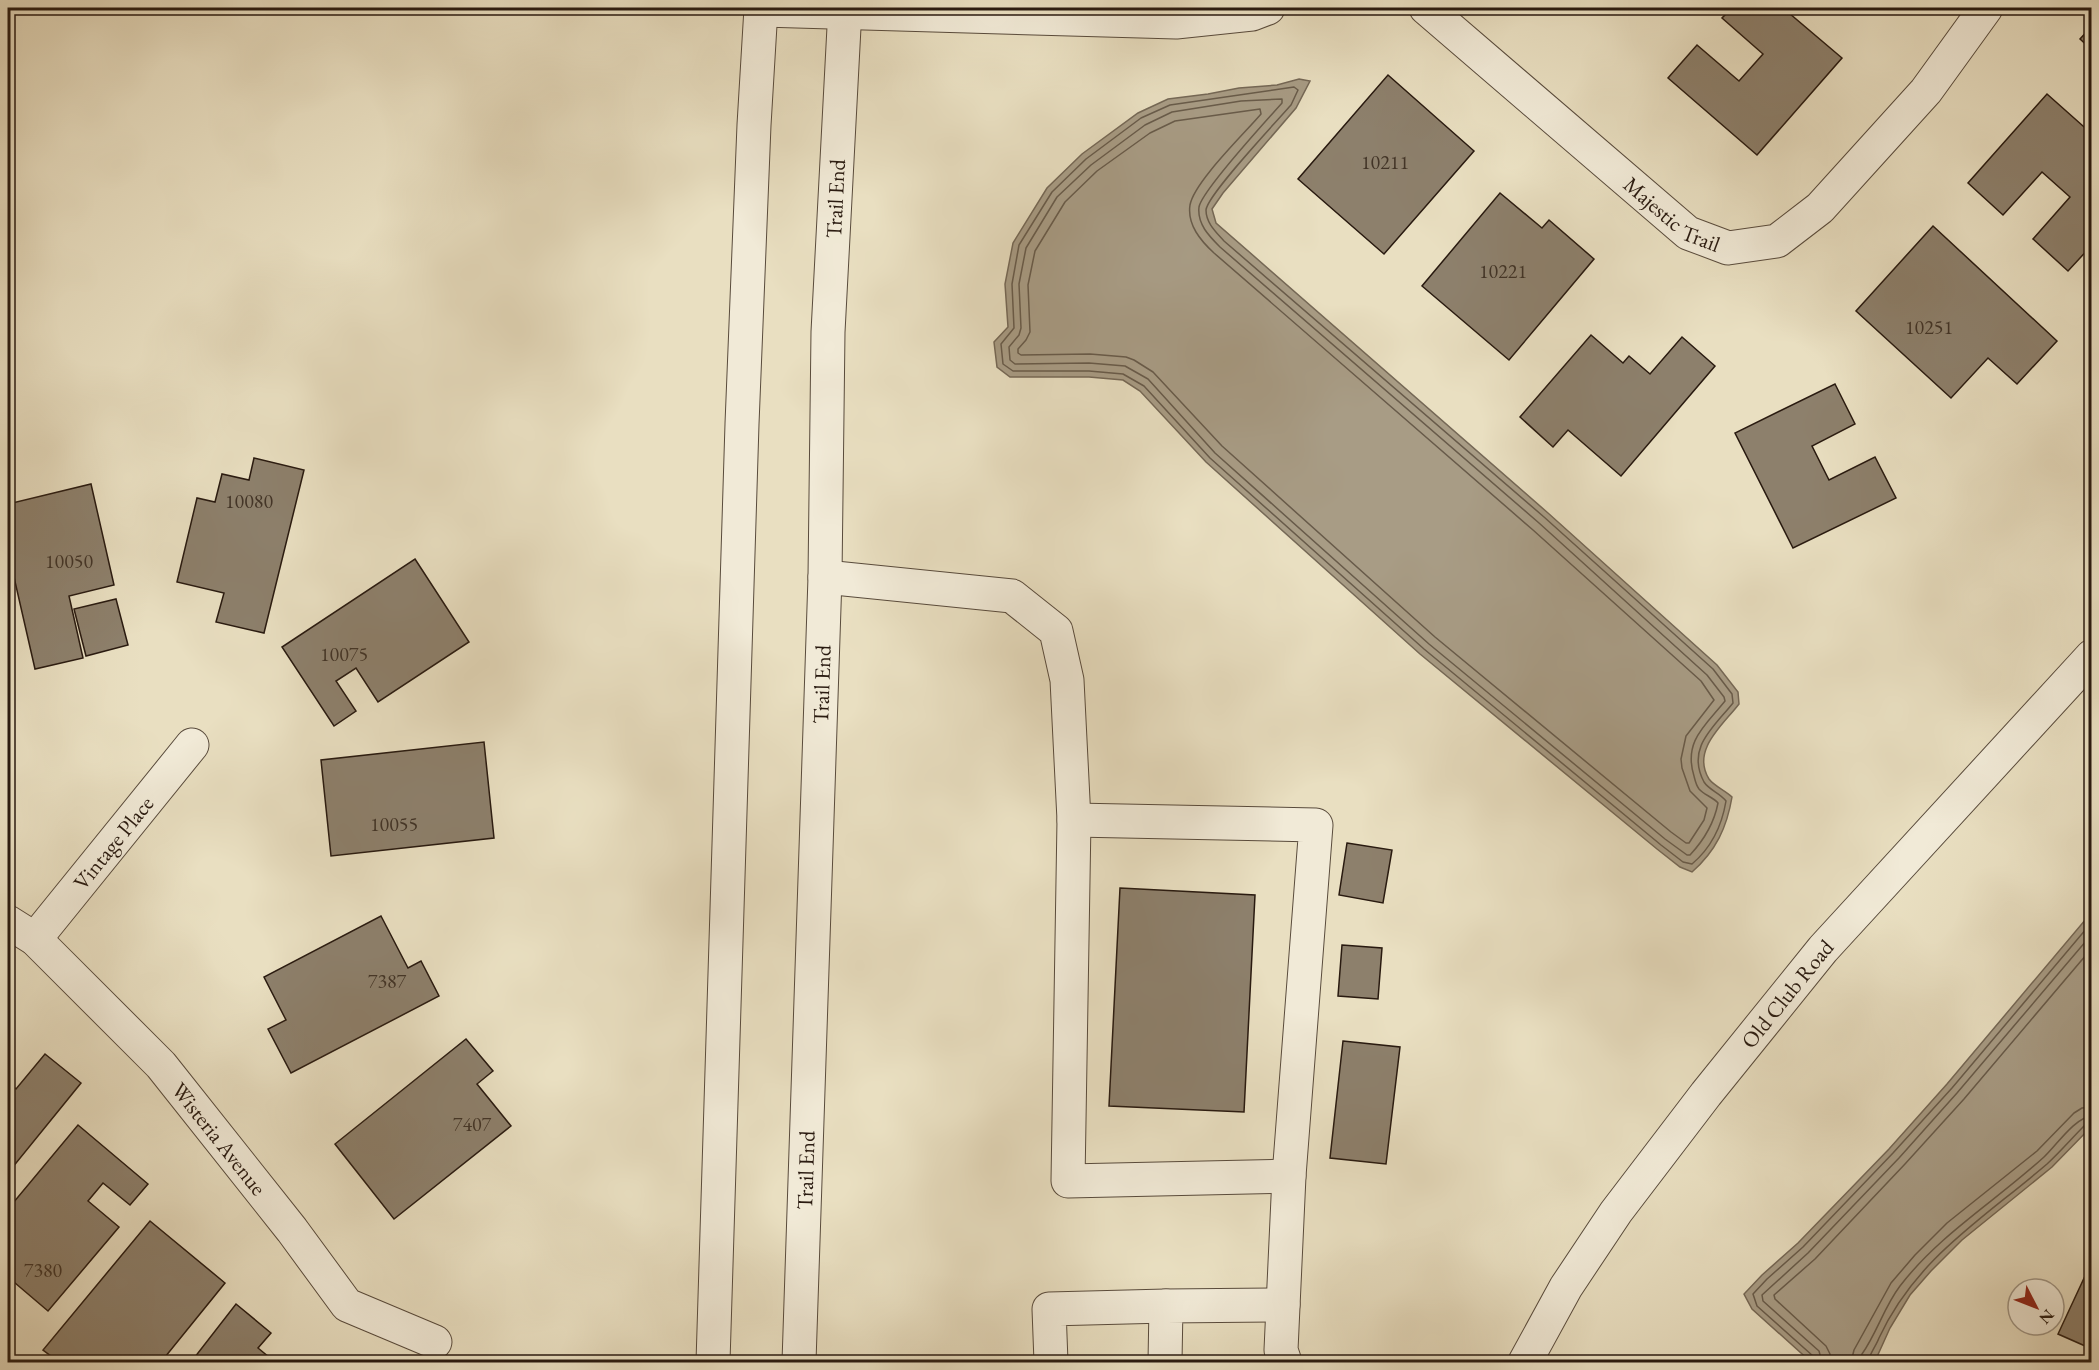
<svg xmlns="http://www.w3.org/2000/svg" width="2099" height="1370" font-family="'EB Garamond',serif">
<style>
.water{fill:#a89c85;stroke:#756856;stroke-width:1.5}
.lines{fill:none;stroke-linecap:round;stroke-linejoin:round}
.shore{stroke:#685b4a;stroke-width:1.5}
.building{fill:#8d806c;stroke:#291a10;stroke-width:1.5}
.minor-casing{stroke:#594b3c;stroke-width:35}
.minor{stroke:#f1ead7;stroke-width:33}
.labels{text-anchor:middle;stroke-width:4.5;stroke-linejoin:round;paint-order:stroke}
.number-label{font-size:20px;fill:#423427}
.street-label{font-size:22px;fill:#291a10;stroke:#f1ead7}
</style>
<rect width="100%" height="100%" fill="#e9dfc1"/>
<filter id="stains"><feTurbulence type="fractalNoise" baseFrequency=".00333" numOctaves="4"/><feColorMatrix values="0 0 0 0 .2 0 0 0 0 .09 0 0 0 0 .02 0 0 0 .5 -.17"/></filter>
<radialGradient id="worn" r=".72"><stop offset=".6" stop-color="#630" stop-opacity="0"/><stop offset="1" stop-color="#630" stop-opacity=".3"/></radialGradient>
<g class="water">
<path d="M1299,79L1310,81L1296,108L1223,193L1212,209L1216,223L1548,513L1717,665L1738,692L1739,704C1723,725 1691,750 1709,779C1714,786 1726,791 1732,797C1727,827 1716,851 1692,872L1680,867L1657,849L1420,654L1206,462L1140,391L1123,380L1089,377H1010L997,367L994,342L1008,327L1005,284L1013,243L1047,188L1082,154L1138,113L1168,99L1208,94L1239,88L1277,85Z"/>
<path d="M2091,913V1127L2052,1167L1962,1240L1931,1271L1910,1295L1890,1328L1876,1359L1870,1362H1811L1752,1309L1744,1294L1762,1275L1798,1243L1889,1149L1947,1084Z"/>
</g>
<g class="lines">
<g class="shore">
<path d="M1294,87L1298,90L1291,105C1277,121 1207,195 1206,210C1206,223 1216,232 1224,241L1544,517L1713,669L1732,694L1733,703C1713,728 1686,748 1704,782C1709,790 1720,793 1726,801C1722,825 1711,848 1692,864L1683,862L1661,845L1424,649L1210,458L1144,386L1123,374L1089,371H1013L1003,364L1001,344L1014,328L1012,284L1019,245L1052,192L1086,159L1141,118L1170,105Z"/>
<path d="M1282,99V103C1267,120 1202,190 1199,207C1197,224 1209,236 1220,247L1539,523L1707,675L1724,697L1725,701C1706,725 1683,741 1694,776C1695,780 1696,785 1699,789C1704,795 1713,797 1718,803C1714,824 1704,840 1690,855H1687L1665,839L1429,644L1215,453L1148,379L1125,366L1089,363L1015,364L1010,360L1009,347L1019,335L1021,328L1019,284L1026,248L1057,197L1091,165L1145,125L1172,112L1241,101Z"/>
<path d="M1260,109L1261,114C1245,133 1194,182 1190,205C1187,225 1201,241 1214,253L1533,530L1701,681L1714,700L1686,736L1681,759L1682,768L1690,791L1707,808L1704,820L1689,843H1686L1671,832L1435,637L1222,446L1153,372L1134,360L1126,357L1090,354L1021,355L1018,353V349L1026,340L1030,332L1028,285L1035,251L1065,202L1097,171L1150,133L1175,121Z"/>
<path d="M1815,1362L1813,1356L1757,1306L1753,1294L1767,1279L1803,1247L1893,1153L1952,1088L2092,922"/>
<path d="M1822,1362L1819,1351L1763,1301L1762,1295L1808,1253L1899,1158L1957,1093L2092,934"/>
<path d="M1831,1362L1830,1354L1826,1346L1775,1299L1774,1295L1815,1259L1905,1164L1964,1099L2092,948"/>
<path d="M1851,1362L1854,1350L1891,1283L1915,1255L1947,1223L2037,1151L2074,1113L2082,1108L2092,1107"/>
<path d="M1860,1362L1862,1354C1877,1333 1884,1307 1900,1286C1940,1234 1996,1201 2044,1157C2056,1146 2075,1117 2092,1116"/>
<path d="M1868,1362C1869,1355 1876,1346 1879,1338C1916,1258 1983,1219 2047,1164C2060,1152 2072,1138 2085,1125L2092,1123"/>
</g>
</g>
<g class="building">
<path d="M1657,8H1670L1664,14Z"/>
<path d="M1732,8H1783L1842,58L1757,155L1668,78L1697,45L1739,81L1763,54L1722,18Z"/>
<path d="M2092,26V50L2080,39Z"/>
<path d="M1388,75L1474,151L1384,254L1298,179Z"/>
<path d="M2047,94L2092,134V245L2068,271L2033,239L2070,197L2042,172L2003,215L1968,183Z"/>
<path d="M1500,193L1542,228L1549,220L1594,259L1509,360L1422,286Z"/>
<path d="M1933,226L2057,341L2017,384L1988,358L1951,398L1856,311Z"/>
<path d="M1591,335L1623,363L1629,356L1650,374L1682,337L1715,366L1621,476L1568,430L1553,447L1520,417Z"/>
<path d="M1835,384L1855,424L1812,446L1829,480L1875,457L1896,498L1793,548L1735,433Z"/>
<path d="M254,458L304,470L264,633L216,622L224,593L177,582L197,498L215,502L222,474L249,480Z"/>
<path d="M91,484L114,585L69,596L83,658L35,669L8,551V504Z"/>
<path d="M415,559L469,642L378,702L356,668L336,681L356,711L334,726L282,647Z"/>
<path d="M116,599L128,645L86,656L74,609Z"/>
<path d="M484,742L494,838L331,856L321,760Z"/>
<path d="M1347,843L1392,850L1383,903L1339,895Z"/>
<path d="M1120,888L1255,895L1244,1112L1109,1106Z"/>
<path d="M381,916L408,968L421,961L439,996L291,1073L268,1029L286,1020L264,977Z"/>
<path d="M1342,945L1382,948L1378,999L1338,996Z"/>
<path d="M466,1039L493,1071L477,1084L511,1126L394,1219L335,1144Z"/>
<path d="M1343,1041L1400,1047L1386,1164L1330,1158Z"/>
<path d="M45,1054L81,1083L8,1173V1082L16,1089Z"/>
<path d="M78,1125L148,1184L130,1205L103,1183L88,1201L119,1227L48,1311L8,1277V1209Z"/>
<path d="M150,1221L225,1283L161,1362H59L43,1350Z"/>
<path d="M2092,1261V1349L2058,1334Z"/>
<path d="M236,1304L271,1333L258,1348L275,1362H191Z"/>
</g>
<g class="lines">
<g class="minor-casing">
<g id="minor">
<path id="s1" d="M1426,8L1688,233L1728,248L1777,241L1820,208L1926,91L1986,8"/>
<path d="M761,10L1176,22L1252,14L1268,8"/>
<path d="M825,577L1012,596L1056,631L1067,680L1074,820L1068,1181L1289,1176"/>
<path d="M1074,820L1316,825L1289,1176L1281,1350L1285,1362"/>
<path id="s2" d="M8,922L35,939L161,1065L292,1230L347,1305L435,1342"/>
<path id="s3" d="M35,939L192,745"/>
<path d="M713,1362L742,424L754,125L761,8"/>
<path id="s4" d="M799,1362L825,577L828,332L845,8"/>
<path d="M1051,1362L1049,1309L1166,1306"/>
<path d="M1165,1362L1166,1306L1283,1305"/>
<path id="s5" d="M1525,1362L1566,1287L1616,1212L1706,1094L1823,949L2092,656"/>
</g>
</g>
<use href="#minor" class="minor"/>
</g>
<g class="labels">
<g class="number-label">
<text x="1385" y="169">10211</text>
<text x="1503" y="278">10221</text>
<text x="1929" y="334">10251</text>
<text x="249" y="508">10080</text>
<text x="69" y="568">10050</text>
<text x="344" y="661">10075</text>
<text x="394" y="831">10055</text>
<text x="387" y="988">7387</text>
<text x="472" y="1131">7407</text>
<text x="43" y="1277">7380</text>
</g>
<g class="street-label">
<text dy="8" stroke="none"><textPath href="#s4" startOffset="1164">Trail End</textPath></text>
<text dy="8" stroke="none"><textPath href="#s1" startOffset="322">Majestic Trail</textPath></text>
<text dy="8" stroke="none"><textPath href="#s4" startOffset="678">Trail End</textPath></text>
<text dy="8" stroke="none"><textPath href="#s3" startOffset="124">Vintage Place</textPath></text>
<text dy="8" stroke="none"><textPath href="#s5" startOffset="453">Old Club Road</textPath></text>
<text dy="8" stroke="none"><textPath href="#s2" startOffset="304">Wisteria Avenue</textPath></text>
<text dy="8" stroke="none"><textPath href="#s4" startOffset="192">Trail End</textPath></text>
</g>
</g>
<rect width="2099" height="1370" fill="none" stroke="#e9dfc1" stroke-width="30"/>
<rect x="9" y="9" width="2081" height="1352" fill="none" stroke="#291a10" stroke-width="3"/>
<rect x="15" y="15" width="2069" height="1340" fill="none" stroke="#291a10" stroke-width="1.5"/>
<g transform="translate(2036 1307) rotate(132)"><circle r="28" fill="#f1ead7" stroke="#a19787" stroke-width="1.5"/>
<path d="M0-4.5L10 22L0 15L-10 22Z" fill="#8f2418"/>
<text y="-9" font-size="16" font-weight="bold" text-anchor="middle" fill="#291a10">N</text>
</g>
<rect width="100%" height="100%" filter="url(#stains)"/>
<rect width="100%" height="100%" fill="url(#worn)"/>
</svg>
